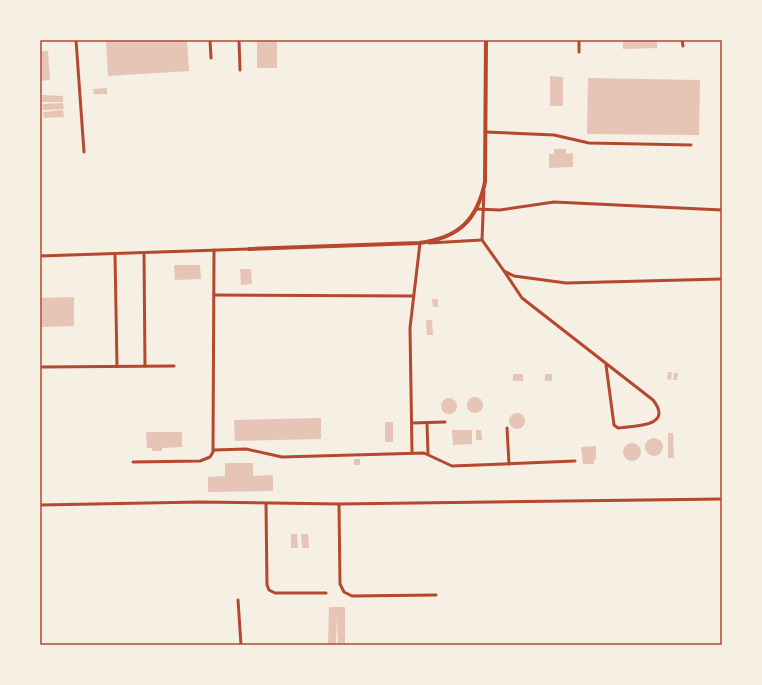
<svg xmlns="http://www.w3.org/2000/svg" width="762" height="685" font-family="'Work Sans',sans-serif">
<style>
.building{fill:#e6c5b7}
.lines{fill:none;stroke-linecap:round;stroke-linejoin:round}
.service{stroke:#b5482f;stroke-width:3}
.minor{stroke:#b5482f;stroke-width:4}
.neatline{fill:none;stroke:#b5482f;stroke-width:1.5}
</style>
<rect width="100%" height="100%" fill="#f6efe4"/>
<g class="building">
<path d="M106,40H187L189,71L108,76Z"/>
<rect x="257" y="40" width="20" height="28"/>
<path d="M623,40H657V48L623,49Z"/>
<path d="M40,51H48L50,80L40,81Z"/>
<path d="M550,76L563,77V106H550Z"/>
<path d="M588,78L700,80L699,135L587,134Z"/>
<path d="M107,88V94H94L93,89Z"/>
<path d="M42,95L63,96V102H42Z"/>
<path d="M63,103L64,109L43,110L42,104Z"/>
<path d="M63,110L64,117L44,118L43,112Z"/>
<path d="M554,149H566V154L573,153V167L549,168V154H554Z"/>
<path d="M174,265H200L201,279L175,280Z"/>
<path d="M240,269H251L252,284L241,285Z"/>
<path d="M74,297V326L40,327V298Z"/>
<path d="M432,299H438V307H433Z"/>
<path d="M426,320H432L433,335H427Z"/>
<path d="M668,372H672L671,380L667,379Z"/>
<path d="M674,373H678L677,380H673Z"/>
<rect x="513" y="374" width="10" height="7"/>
<rect x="545" y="374" width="7" height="7"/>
<circle cx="475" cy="405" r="8"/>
<circle cx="449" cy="406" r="8"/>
<circle cx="517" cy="421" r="8"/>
<path d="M321,418V439L235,441L234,420Z"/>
<rect x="385" y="422" width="8" height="20"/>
<path d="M452,430H472V444L453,445Z"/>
<path d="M476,430H481L482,440H476Z"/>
<path d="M146,432H182V447L162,448V451H152V448H147Z"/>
<path d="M668,433H673L674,458H668Z"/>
<circle cx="654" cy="447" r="9"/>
<circle cx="632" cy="452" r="9"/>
<path d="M596,446V460H594V464H583L581,447Z"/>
<rect x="354" y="459" width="6" height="6"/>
<path d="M225,463H253V476L273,475V491L208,492V477L225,476Z"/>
<path d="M291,534H297L298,548H291Z"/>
<path d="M301,534H308L309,548H302Z"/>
<path d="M329,607H345V645H338L337,615L336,645H328Z"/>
</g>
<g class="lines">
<g class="service">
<path d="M76,40L84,152"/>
<path d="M210,40L211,58"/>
<path d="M239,40L240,70"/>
<path d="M579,40V52"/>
<path d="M682,40L683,46"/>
<path d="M486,132L554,135L589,143L691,145"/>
<path d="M484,191L482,240L504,271L514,276L566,283L722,279"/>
<path d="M476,209L500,210L554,202L722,210"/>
<path d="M429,243L482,240"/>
<path d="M144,253L145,366"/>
<path d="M115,254L117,366"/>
<path d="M40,256L249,249"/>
<path d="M504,271L522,298L653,400C674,427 634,426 618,428L614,425L606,365"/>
<path d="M214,295L413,296"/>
<path d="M40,367L174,366"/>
<path d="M412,423L445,422"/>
<path d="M427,423L428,454"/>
<path d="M507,428L509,464"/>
<path d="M214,450L246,449L282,457L424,453L452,466L575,461"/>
<path d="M412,452L410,328L420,243"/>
<path d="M133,462L200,461L210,457L213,452L214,250"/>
<path d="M266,504L267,585L269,590L275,593H326"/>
<path d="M339,504L340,584L344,592L352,596L436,595"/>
<path d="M40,505L200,502L339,504L722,499"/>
<path d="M238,600L241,645"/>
</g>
<path class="minor" d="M249,249L419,243C458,238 477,221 485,182L486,40"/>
</g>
<rect width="762" height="685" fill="none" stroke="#f6efe4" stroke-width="82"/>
<rect x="41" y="41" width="680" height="603" class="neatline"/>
</svg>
